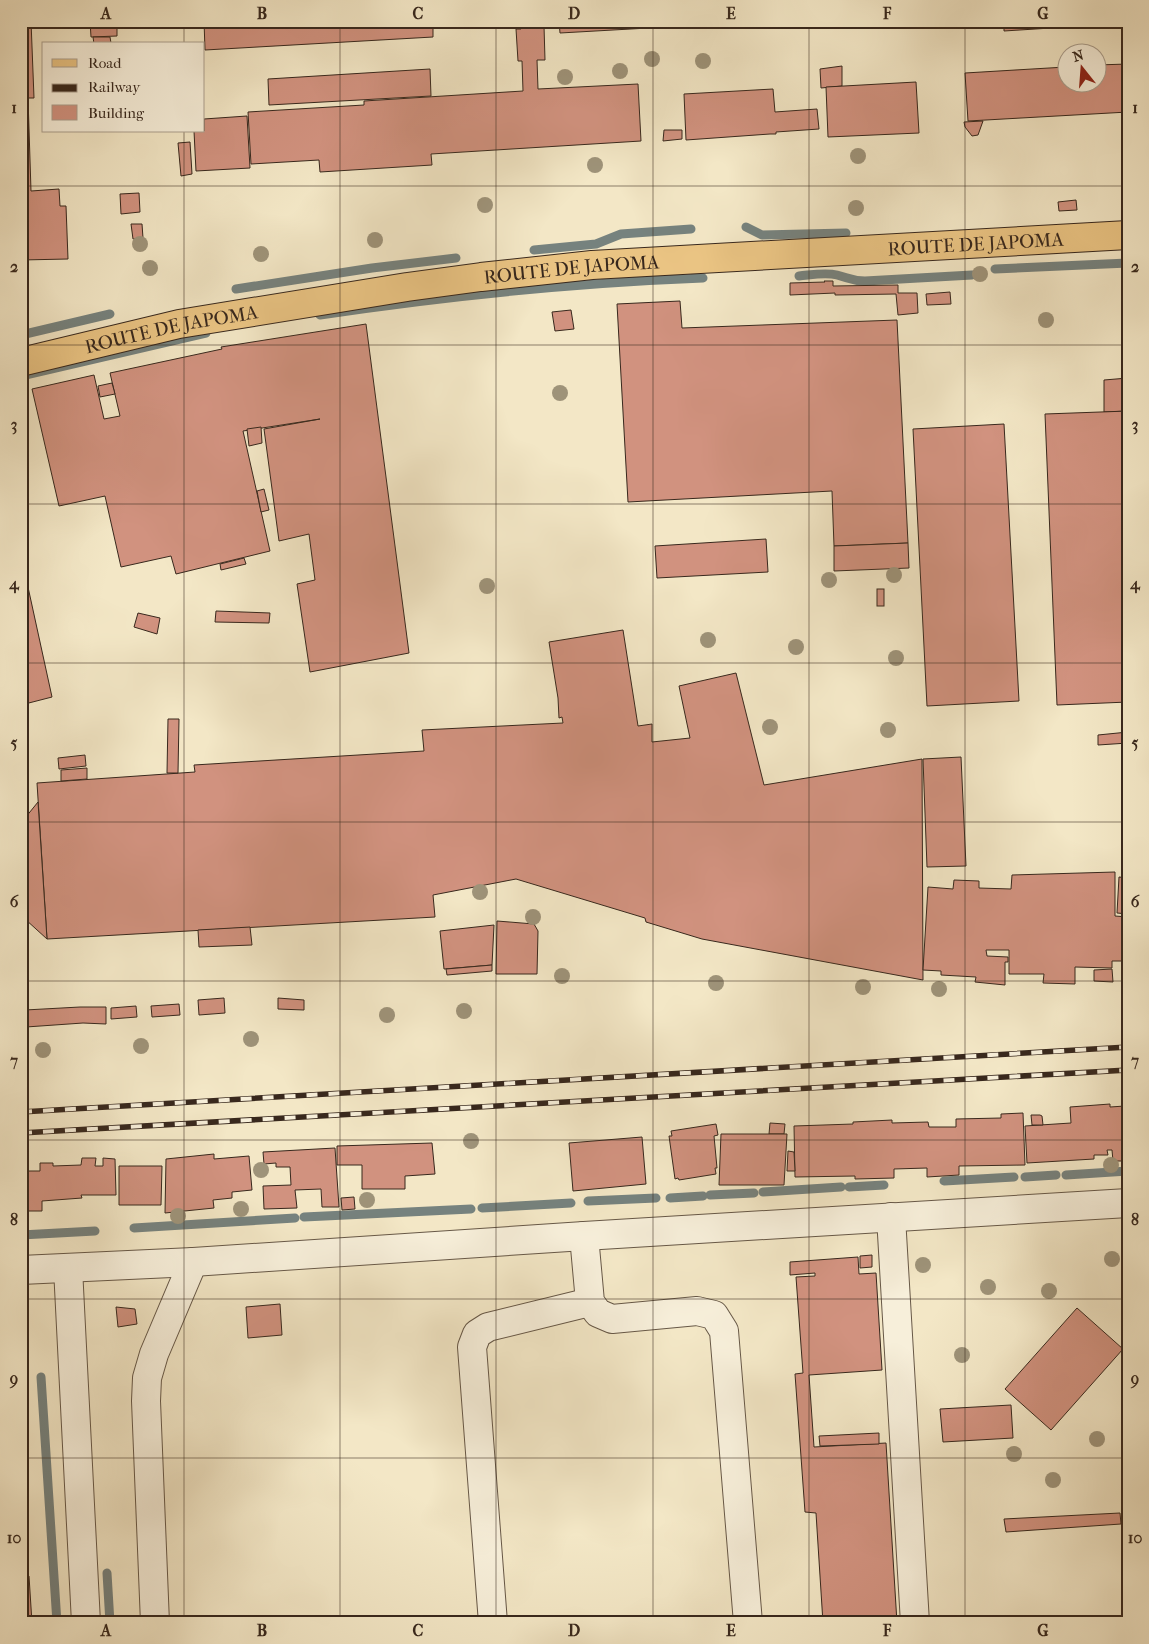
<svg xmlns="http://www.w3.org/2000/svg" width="1149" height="1644" font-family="'IM FELL French Canon',serif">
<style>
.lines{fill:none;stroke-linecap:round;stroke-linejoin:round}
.stream{stroke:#76827e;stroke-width:9}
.building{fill:#d1927f;stroke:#38281d}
.minor-casing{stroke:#675847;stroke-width:30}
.major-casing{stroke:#38281d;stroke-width:30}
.minor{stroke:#f7efda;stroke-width:28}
.major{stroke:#eac483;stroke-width:28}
.rail-casing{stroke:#38281d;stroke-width:5.5}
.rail{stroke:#f7efda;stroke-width:4;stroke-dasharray:11;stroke-linecap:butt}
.tree{fill:#9e9379}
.grid{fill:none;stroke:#38281d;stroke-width:1;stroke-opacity:0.55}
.labels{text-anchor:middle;stroke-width:4;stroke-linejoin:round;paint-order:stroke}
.street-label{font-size:19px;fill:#38281d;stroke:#f7efda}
.neatline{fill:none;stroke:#38281d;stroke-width:2}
.grid-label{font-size:16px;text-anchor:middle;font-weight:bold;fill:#38281d}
</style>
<rect width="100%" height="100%" fill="#f3e7c6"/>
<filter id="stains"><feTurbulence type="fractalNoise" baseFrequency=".004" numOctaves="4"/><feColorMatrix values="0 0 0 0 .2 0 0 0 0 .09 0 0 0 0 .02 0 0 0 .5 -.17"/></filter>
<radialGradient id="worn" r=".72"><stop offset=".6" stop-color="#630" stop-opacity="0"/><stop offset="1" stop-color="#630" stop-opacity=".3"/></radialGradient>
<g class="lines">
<g class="stream">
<path d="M746,227L762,235L846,233"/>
<path d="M534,250L596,244L621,234L691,229"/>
<path d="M995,269L1128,263"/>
<path d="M799,276C811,275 825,272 837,275C849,278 851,281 865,281L972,275"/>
<path d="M236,289L372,268L456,258"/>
<path d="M320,315C447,296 575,283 703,278"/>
<path d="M21,335L110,314"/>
<path d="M21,376L206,333"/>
<path d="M1066,1175L1128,1171"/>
<path d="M1025,1177L1056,1175"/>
<path d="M944,1181L1014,1177"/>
<path d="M849,1187L884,1185"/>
<path d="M763,1192L841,1187"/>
<path d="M710,1195L754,1193"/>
<path d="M670,1198L703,1196"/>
<path d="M588,1201L656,1198"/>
<path d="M482,1208L571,1203"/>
<path d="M304,1217L471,1209"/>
<path d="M134,1228L295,1218"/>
<path d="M21,1235L95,1231"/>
<path d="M41,1377L57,1623"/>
<path d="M107,1573L110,1623"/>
</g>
</g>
<g class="building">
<path d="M21,21H31L34,98H28L31,191L59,189L60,206H66L68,259L21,260Z"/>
<path d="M90,21H126V23L117,24V36L91,37Z"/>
<path d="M204,21H433V37L205,50Z"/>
<path d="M520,21H537V27L544,26L545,60H537L538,89L638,84L641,141L431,154L432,165L320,172L319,160L251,164L248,112L364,105V101L523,91L522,61H518L516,29H521Z"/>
<path d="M559,21H772L560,33Z"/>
<path d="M1004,21H1051V28L1004,31Z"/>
<path d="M93,37H110L111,43L94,44Z"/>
<path d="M1128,64V112L968,121L965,73L1066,67V82H1096V65Z"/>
<path d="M842,66V86L821,88L820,69Z"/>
<path d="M430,69L431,96L269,105L268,79Z"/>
<path d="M916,82L919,133L828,137L826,87Z"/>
<path d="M773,89L775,112L817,109L819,129L776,132V134H770L686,140L684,94Z"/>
<path d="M247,116L250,168L196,171L194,131H204V119Z"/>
<path d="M983,121L978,135L972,136L965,127L964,122Z"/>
<path d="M664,130H682V139L663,141Z"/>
<path d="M190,142L192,174L181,176L178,143Z"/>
<path d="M139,193L140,212L121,214L120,194Z"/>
<path d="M1076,200L1077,210L1059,211L1058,202Z"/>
<path d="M131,224H142L143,238L133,239Z"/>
<path d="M824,281H833V286L898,285V293H917L918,313L898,315L896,294L835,295V293L790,295V283L825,282Z"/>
<path d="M950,292L951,304L927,305L926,294Z"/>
<path d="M680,301L682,328L897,320L908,543L834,546L832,491L628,502L617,304Z"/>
<path d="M571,310L574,329L555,331L552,312Z"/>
<path d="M366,324L409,653L310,672L297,584L315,580L309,534L279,541L264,429L320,419L243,431L270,551L176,574L171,556L121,567L105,496L59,506L32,389L94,375L104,419L120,416L110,373L222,349L221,347Z"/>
<path d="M1128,378V411L1104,412V380Z"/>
<path d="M112,383L115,394L100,397L98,386Z"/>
<path d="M1128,411V702L1057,705L1045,414Z"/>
<path d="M1004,424L1019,701L927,706L913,429Z"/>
<path d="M261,427L262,443L249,446L247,429Z"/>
<path d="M264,489L269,510L261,512L257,491Z"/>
<path d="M766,539L768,572L657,578L655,546Z"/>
<path d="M908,543L909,568L834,571V546Z"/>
<path d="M21,555L52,697L21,705Z"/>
<path d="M244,558L246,564L221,570L220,564Z"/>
<rect x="877" y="589" width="7" height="17"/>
<path d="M216,611L270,613L269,623L215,622Z"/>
<path d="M138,613L160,618L157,634L134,627Z"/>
<path d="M623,630L638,726L652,724V742L690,738L679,686L736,673L764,785L922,759L923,980L702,939L646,922L645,918L516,879L433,895L435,917L47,939L37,783L195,772L194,765L424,751L422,730L563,723L562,717L559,718L558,698L549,642Z"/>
<path d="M168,719H179L178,773H167Z"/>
<path d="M1128,732V743L1098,745V735Z"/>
<path d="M85,755L86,766L59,769L58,758Z"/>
<path d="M961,757L966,866L927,867L923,759Z"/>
<path d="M87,768V779L61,781V770Z"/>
<path d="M38,802L47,939L25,919L21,854V823Z"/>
<path d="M1115,872V916L1128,917V967H1124V961H1112V968L1075,967V984L1043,983L1044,974H1009V950H986L987,956L1008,957V962H1005V985L975,982L976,977L941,975V971L923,970L928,887L953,889L954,880L979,881V888L1011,889L1012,875Z"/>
<path d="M1119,877L1128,878V914L1117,913Z"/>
<path d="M497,921L534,924L538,931L537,974H496Z"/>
<path d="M494,925L492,965L444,969L440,931Z"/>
<path d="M250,927L252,945L199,947L198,930Z"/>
<path d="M492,965V971L447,975L446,969Z"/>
<path d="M1112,969L1113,982L1094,981V970Z"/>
<path d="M224,998L225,1013L199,1015L198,1000Z"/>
<path d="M278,998L304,1000V1010L278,1009Z"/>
<path d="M179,1004L180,1015L152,1017L151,1006Z"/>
<path d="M136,1006L137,1017L111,1019V1008Z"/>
<path d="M80,1007H106V1024L83,1023L26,1027L25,1010Z"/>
<path d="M1110,1104V1107L1125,1106L1126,1119H1128V1161H1113L1112,1150H1107L1108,1155H1094V1159L1027,1163L1025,1126L1071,1123L1070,1107Z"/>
<path d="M1023,1113L1025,1165L959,1166V1175L927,1177V1168L894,1169V1178L855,1179V1176L795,1177L794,1126L853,1124V1122L892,1120V1123L928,1122L929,1127H956V1119L1001,1118V1114Z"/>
<path d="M1031,1115H1040L1042,1116L1043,1125H1032Z"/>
<path d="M770,1123L785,1124L784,1134H769Z"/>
<path d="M716,1124L718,1135L714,1136L717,1168H715L716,1174L679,1180L678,1178L675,1179L669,1136H672L671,1131Z"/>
<path d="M721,1134H787L784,1185H719Z"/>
<path d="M642,1137L646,1184L573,1191L569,1143Z"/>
<path d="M432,1143L435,1174L405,1176V1189H362V1165H337V1146Z"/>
<path d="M335,1148L339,1207H322L321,1189L295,1190L297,1208L264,1209L263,1186L291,1185L290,1167H276V1163L264,1164L263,1152Z"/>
<path d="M788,1151L794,1152L795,1171H787Z"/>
<path d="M214,1154V1159L249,1156L252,1190L232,1192V1198L213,1200L214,1208L165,1213L166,1159Z"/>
<path d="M82,1158H96L95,1166H103V1158L115,1159L116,1195H81L82,1198L42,1201V1211H21V1171H40V1163H53V1166L81,1165Z"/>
<path d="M119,1166H162L161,1205H119Z"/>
<path d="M354,1197L355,1209L342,1210L341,1198Z"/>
<path d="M872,1255V1267L860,1268V1256Z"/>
<path d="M858,1257L859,1274L876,1273L882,1370L809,1375L814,1447L886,1443L897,1623H823L816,1513L805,1512L795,1374L803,1373L796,1277L815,1276V1273L790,1275V1262Z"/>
<path d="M280,1304L282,1335L248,1338L246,1307Z"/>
<path d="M116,1307L135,1309L137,1324L118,1327Z"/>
<path d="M1077,1308L1123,1349L1051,1430L1005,1389Z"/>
<path d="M1011,1405L1013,1438L943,1442L940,1409Z"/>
<path d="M879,1433V1444L820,1446L819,1436Z"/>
<path d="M1120,1513L1121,1524L1006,1532L1004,1519Z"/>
<path d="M21,1576H29L32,1623H21Z"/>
</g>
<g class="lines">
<g class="minor-casing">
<g id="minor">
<path d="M891,1217L915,1623"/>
<path d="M584,1236L590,1302L598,1313L612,1319L697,1311L714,1315L724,1331L748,1623"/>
<path d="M68,1268L86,1623"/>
<path d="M21,1270L193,1262L584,1236L1128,1203"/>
<path d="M155,1623L146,1401L147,1378L154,1354L193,1262"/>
<path d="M493,1623L472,1347L477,1334L488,1327L590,1302"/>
</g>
</g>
<g class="major-casing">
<g id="major">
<path id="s1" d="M21,362L179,324L407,287L481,277L592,265L1128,235"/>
</g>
</g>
<use href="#minor" class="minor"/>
<use href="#major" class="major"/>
<g class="rail-casing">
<g id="rail">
<path d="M21,1112L1128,1047"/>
<path d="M21,1133L1128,1070"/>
</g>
</g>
<use href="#rail" class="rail"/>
</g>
<g class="tree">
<circle cx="652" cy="59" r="8"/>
<circle cx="703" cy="61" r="8"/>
<circle cx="620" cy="71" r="8"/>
<circle cx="565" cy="77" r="8"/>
<circle cx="858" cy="156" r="8"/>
<circle cx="595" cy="165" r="8"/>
<circle cx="485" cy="205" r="8"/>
<circle cx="856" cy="208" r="8"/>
<circle cx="375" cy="240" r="8"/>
<circle cx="140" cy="244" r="8"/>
<circle cx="261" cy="254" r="8"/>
<circle cx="150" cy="268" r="8"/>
<circle cx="980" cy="274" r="8"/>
<circle cx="1046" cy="320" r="8"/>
<circle cx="560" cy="393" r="8"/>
<circle cx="894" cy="575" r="8"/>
<circle cx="829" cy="580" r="8"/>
<circle cx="487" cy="586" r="8"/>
<circle cx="708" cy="640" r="8"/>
<circle cx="796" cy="647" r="8"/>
<circle cx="896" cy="658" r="8"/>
<circle cx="770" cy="727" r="8"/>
<circle cx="888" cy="730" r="8"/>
<circle cx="480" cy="892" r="8"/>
<circle cx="533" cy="917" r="8"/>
<circle cx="562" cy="976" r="8"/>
<circle cx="716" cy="983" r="8"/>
<circle cx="863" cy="987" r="8"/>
<circle cx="939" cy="989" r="8"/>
<circle cx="464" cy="1011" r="8"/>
<circle cx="387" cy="1015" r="8"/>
<circle cx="251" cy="1039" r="8"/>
<circle cx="141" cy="1046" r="8"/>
<circle cx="43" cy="1050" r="8"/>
<circle cx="471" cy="1141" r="8"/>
<circle cx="1111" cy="1165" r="8"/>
<circle cx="261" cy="1170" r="8"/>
<circle cx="367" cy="1200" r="8"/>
<circle cx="241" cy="1209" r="8"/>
<circle cx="178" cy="1216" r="8"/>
<circle cx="1112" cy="1259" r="8"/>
<circle cx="923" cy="1265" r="8"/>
<circle cx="988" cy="1287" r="8"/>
<circle cx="1049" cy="1291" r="8"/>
<circle cx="962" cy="1355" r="8"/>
<circle cx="1097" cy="1439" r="8"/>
<circle cx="1014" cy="1454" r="8"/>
<circle cx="1053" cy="1480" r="8"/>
</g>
<path class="grid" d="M184,21V44M340,21V1623M496,21V1623M653,21V1623M809,21V1623M965,21V1623M184,131V1623M21,186H1128M21,345H1128M21,504H1128M21,663H1128M21,822H1128M21,981H1128M21,1140H1128M21,1299H1128M21,1458H1128"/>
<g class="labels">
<g class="street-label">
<text dy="7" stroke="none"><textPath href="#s1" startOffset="964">ROUTE DE JAPOMA</textPath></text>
<text dy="7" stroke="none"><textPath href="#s1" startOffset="559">ROUTE DE JAPOMA</textPath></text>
<text dy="7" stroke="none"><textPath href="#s1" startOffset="154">ROUTE DE JAPOMA</textPath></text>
</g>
</g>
<rect width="1149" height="1644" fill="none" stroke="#f3e7c6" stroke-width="55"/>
<rect x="42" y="42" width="162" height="90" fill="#f7efda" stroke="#ab9f8e"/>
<rect x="52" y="59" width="25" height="8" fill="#eac483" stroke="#ab9f8e"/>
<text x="88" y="68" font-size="15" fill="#38281d">Road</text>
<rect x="52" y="84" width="25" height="8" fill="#38281d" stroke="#ab9f8e"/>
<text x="88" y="92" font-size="15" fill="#38281d">Railway</text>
<rect x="52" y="105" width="25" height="15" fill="#d1927f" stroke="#ab9f8e"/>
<text x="88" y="118" font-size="15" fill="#38281d">Building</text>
<g transform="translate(1082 68) rotate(343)"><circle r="24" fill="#f7efda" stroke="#ab9f8e"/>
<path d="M0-4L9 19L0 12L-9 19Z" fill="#8f2418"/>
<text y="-8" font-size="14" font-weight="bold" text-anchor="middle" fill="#38281d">N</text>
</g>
<rect x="28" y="28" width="1094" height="1588" class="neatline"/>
<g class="grid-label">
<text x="106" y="19">A</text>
<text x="262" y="19">B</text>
<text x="418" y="19">C</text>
<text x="574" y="19">D</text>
<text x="731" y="19">E</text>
<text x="887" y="19">F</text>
<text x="1043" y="19">G</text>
<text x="14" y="113">1</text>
<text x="1135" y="113">1</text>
<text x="14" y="272">2</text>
<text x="1135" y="272">2</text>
<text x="14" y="430">3</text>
<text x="1135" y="430">3</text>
<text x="14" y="589">4</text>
<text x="1135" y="589">4</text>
<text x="14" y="748">5</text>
<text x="1135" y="748">5</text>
<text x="14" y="907">6</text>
<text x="1135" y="907">6</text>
<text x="14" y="1066">7</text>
<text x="1135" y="1066">7</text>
<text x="14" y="1225">8</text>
<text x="1135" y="1225">8</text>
<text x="14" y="1384">9</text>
<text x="1135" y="1384">9</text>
<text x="14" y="1543">10</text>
<text x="1135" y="1543">10</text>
<text x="106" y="1636">A</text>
<text x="262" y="1636">B</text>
<text x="418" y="1636">C</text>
<text x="574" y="1636">D</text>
<text x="731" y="1636">E</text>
<text x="887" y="1636">F</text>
<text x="1043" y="1636">G</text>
</g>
<rect width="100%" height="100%" filter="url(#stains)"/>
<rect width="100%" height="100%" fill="url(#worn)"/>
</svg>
